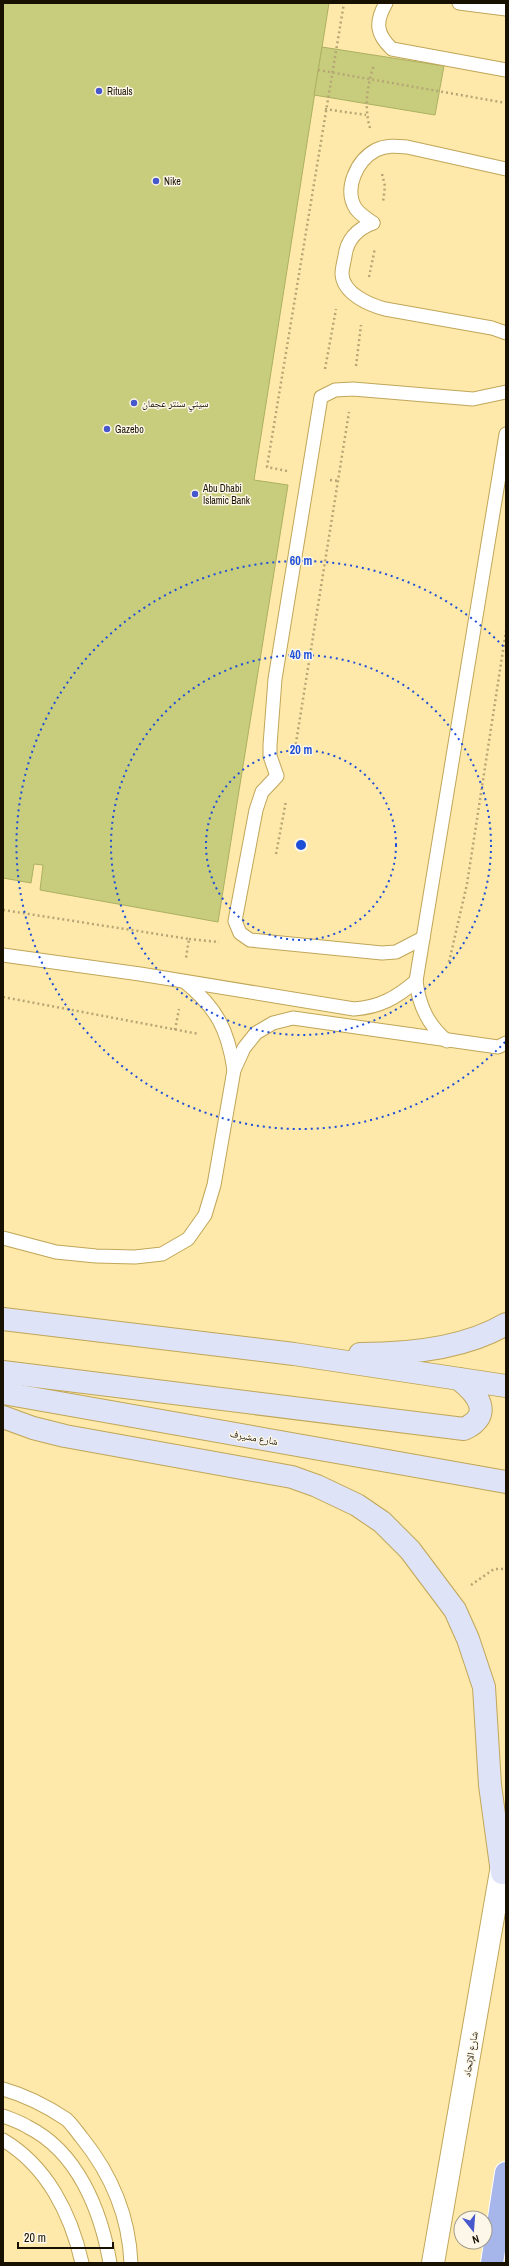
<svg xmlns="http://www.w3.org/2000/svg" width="509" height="2266" font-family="'Archivo Narrow','Noto Naskh Arabic',sans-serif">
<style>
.building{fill:#c8cd7d;stroke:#acb061}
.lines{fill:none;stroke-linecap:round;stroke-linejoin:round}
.service-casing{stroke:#c0a658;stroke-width:15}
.tertiary-casing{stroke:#c0a658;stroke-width:24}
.secondary-casing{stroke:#c0a658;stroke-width:24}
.trunk-casing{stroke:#fff;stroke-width:24}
.path{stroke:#b7a675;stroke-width:2.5;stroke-dasharray:2 3;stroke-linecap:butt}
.service{stroke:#fff;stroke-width:13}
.tertiary{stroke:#fff;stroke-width:22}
.secondary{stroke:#dee3f7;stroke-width:22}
.trunk{stroke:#a7b6ea;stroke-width:22}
.ring{fill:none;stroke:#1d4ed8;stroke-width:2;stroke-dasharray:2 4}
.poi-dot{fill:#4658cc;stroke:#fcf7e8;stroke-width:1.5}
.labels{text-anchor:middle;stroke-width:3;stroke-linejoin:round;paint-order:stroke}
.poi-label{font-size:10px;fill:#181100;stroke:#fcf7e8;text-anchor:start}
.street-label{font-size:10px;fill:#181100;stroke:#fcf7e8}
.centre{fill:#1d4ed8;stroke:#fcf7e8;stroke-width:2}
.ring-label{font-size:12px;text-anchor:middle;font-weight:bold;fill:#1d4ed8;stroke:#fcf7e8;stroke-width:3;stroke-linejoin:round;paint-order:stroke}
</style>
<rect width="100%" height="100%" fill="#fee9aa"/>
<g class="building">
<path d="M3,3H329L254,480L288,485L218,922L40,890L43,865L34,864L31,883L3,878Z"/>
<path d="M322,47L444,66L435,115L314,95Z"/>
</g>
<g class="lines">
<g class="service-casing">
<g id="service">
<path d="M386,3C375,22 376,34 392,49L506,70"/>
<path d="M459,3L506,9"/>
<path d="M373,223C357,229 347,239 345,256C344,262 342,268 342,274C343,294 370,305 385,309L492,328L506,333"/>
<path d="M373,223C367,219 361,215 356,209C343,189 357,160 376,150C386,145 397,146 407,147L506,169"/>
<path d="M423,938L396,952L382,953L250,940L240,933L235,921L256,810L262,792L277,776L270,756V745L275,679L321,397L335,390L353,389L473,399L506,392"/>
<path d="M3,955L140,974L354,1009C380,1007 396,998 416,981"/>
<path d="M185,982C217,1008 228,1030 234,1070"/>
<path d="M447,1041C428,1025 419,1006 416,981L506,434"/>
<path d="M3,1238L56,1252L96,1256L135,1257L162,1254L188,1239L205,1215L214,1185L234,1070L244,1048L256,1033L273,1023L293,1018L498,1047L506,1043"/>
<path d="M3,2089C24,2095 48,2107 66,2119C72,2124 77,2132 82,2138C111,2174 129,2217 131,2263"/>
<path d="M3,2116C11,2119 20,2122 28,2127C78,2152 101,2211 110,2263"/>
<path d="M3,2140C47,2166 71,2214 82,2263"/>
</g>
</g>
<g class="tertiary-casing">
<path id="tertiary" d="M433,2263L504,1854"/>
</g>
<g class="secondary-casing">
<g id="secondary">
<path d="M3,1319L294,1354L506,1386"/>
<path d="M360,1354C408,1354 464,1349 506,1324"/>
<path d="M3,1372L464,1429C494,1415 478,1394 459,1379"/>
<path d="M3,1393L506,1482"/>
<path d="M3,1417L33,1428L65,1436L292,1477L317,1486L357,1505L382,1522L410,1550L455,1610L468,1639L484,1687L490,1785L502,1873"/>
</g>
</g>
<g class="trunk-casing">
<path id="trunk" d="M492,2263L506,2173"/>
</g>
<g class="path">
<path d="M318,70L506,103"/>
<path d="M325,109L366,115"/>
<path d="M370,128C364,108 367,85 374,65"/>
<path d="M382,174L385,186L383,202"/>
<path d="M369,277L375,248"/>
<path d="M356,366L361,325"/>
<path d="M325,369L336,309"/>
<path d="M287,471L267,467L344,3"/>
<path d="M330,480L340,481"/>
<path d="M295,749L349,412"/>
<path d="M276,854L286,801"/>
<path d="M3,910L189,939L186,958"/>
<path d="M189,939L219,942"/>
<path d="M449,962L467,884L506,631"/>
<path d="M3,997L199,1034"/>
<path d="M175,1030L179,1009"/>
<path d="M471,1585L494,1569H506"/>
</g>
<use href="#service" class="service"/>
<use href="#tertiary" class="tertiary"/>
<use href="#secondary" class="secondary"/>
<use href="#trunk" class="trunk"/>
</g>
<g class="ring">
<circle cx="301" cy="845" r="95"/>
<circle cx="301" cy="845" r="190"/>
<path d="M505 1042A284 284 0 1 1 505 648"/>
</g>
<g class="poi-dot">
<circle cx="99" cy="91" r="4"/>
<circle cx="156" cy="181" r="4"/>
<circle cx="134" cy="403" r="4"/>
<circle cx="107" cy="429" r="4"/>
<circle cx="195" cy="494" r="4"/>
</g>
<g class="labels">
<g class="poi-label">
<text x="107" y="95">Rituals</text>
<text x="164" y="185">Nike</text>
<text x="142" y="407">سيتي سنتر عجمان</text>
<text x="115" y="433">Gazebo</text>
<text x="203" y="492">Abu Dhabi<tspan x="203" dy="12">Islamic Bank</tspan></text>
</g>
<g class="street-label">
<text transform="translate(254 1437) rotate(10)" y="4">شارع مشيرف</text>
<text transform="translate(470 2054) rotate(-80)" y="4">شارع الإتحاد</text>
</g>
</g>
<circle cx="301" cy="845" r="6" class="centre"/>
<g class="ring-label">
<text x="301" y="565">60 m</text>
<text x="301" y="659">40 m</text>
<text x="301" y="754">20 m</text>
</g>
<rect width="509" height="2266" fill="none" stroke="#181100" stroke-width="8"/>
<g transform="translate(473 2230) rotate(163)"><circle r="19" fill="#fcf7e8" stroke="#a19b8b"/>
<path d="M0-3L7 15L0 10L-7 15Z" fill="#4658cc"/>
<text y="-6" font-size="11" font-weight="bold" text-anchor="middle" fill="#181100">N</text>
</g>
<path d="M18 2242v6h95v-6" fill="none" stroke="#181100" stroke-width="2"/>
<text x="24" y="2242" font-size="12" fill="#181100" stroke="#fcf7e8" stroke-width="3" paint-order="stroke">20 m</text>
</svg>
